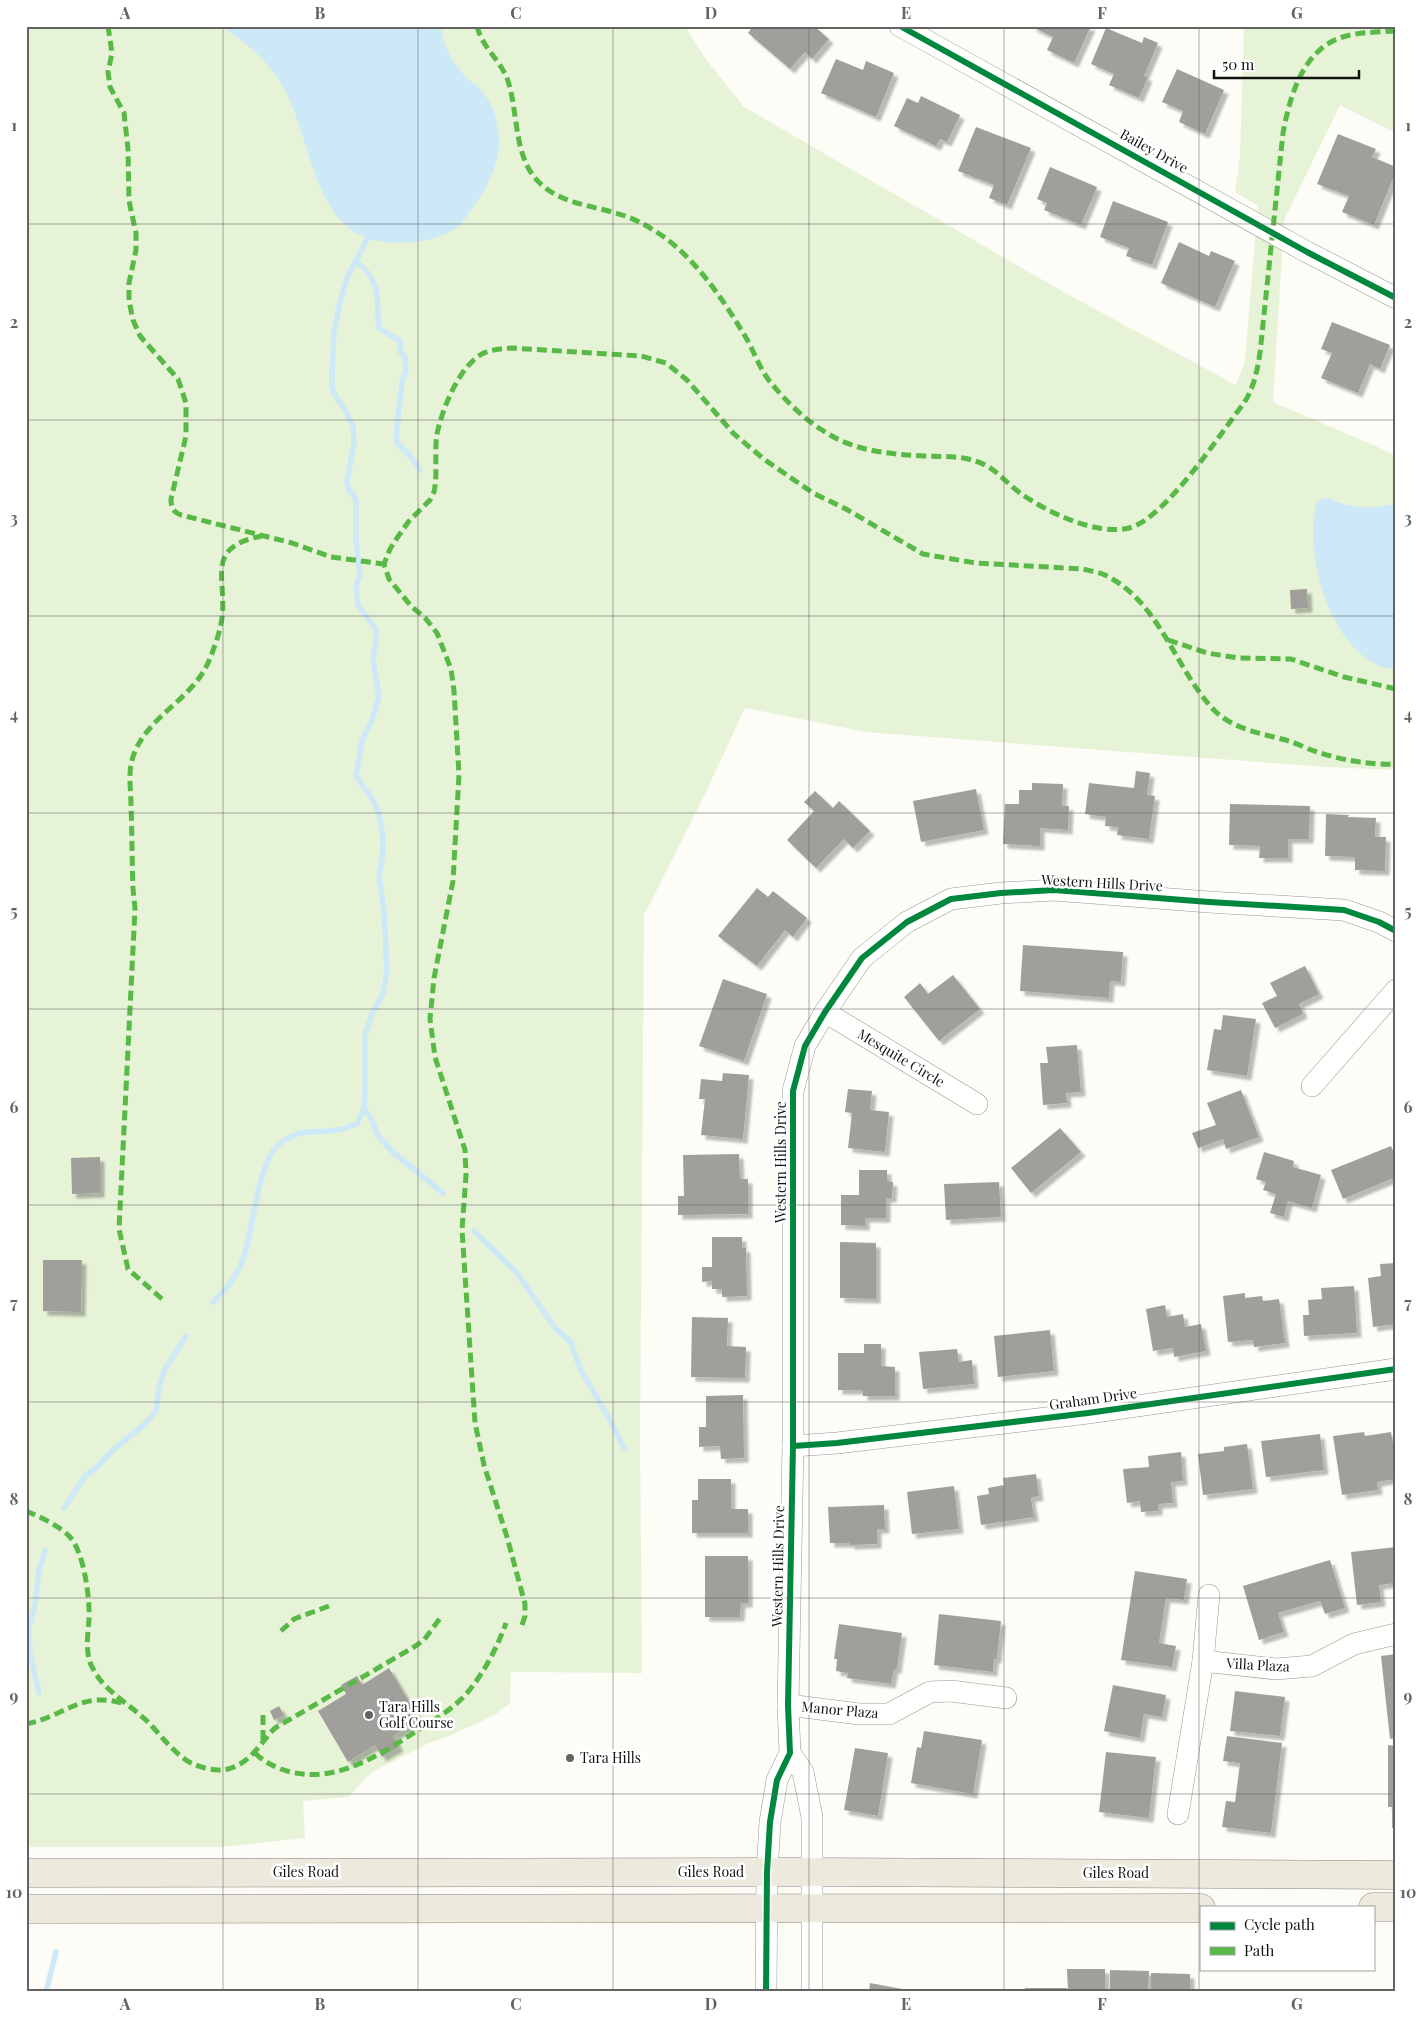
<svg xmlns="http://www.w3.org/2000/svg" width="1422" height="2018" font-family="'Playfair Display',serif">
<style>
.green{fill:#e7f3d7}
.water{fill:#cde8f7}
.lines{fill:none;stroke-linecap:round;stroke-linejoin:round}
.stream{stroke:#cde8f7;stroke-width:5.5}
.building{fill:#a19f9c;filter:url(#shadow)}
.minor-casing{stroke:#979795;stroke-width:22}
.primary-casing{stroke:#858482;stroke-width:29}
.minor{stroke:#fffffe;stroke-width:21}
.primary{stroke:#ede9dc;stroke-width:28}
.quiet{stroke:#58b947;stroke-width:5;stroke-dasharray:10 5;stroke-linecap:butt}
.cycleway-casing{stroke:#fff;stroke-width:9}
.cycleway{stroke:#00873e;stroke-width:6}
.grid{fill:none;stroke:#646362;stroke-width:1;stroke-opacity:0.55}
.poi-dot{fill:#646362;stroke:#fff;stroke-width:2}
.labels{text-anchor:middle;stroke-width:5;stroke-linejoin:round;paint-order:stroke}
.street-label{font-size:14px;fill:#111;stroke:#fff}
.poi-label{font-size:14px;fill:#111;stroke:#fff;text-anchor:start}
.neatline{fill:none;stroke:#646362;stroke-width:2}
.grid-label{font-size:16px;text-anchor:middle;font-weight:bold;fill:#646362}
</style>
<defs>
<filter id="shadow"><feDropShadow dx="4.5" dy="4.5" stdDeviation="1" flood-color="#0004"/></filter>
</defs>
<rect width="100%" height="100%" fill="#fdfcf7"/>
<path class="green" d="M26,26H685L705,58L744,107L1067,294L1236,385L1245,361L1258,206L1235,192L1240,157L1244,26H1396V133L1340,105L1284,220L1273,402L1396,455V770L1325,767L866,732L745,708L705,794L644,915L640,1436L642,1673L511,1672L510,1703L495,1715L447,1737L429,1743L372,1772L348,1797L303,1801L305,1838L221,1847H26Z"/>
<g class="water">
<path d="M221,26H441C442,46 454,65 468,79C472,83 478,86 482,91C494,105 498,122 499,140C500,165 484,194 469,213C465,217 462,224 457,227C444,238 420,242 403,243C309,246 317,144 281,83C268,61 243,40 221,26Z"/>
<path d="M1327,498C1353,509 1368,509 1396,504V669C1390,668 1383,668 1377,665C1327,640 1305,555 1316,504L1320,500Z"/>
</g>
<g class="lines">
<g class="stream">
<path d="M356,261C384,285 375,296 379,328L400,341V351L405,358L406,371L402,382L396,436L398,444L411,457L420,470"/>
<path d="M364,1108L372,1120L378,1136L394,1153L443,1193"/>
<path d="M474,1231L517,1273L555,1328L570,1341L581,1370L611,1422L624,1448"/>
<path d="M213,1302C226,1289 237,1277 243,1259C254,1229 257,1157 283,1141C306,1126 320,1135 342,1129C347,1128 352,1125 357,1124L364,1108L365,1093V1035L372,1014L383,993L387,971L384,909L379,877L383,852V836L379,814L373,800L356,776L362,741L372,720L379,696L373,658L376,643V629L358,605L356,586L360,576L356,541V499L349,490L347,482L354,443L353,426L344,408L337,399L332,388V372L334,332L340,302L347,278L367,239"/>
<path d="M64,1508L85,1476L98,1466L113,1450L145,1424L156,1411L159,1388L164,1371L186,1336"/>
<path d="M39,1693L30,1654L29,1627L35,1605L39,1570L45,1551"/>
<path d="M46,1992L56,1952"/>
</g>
</g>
<g class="building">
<path d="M753,26H814L829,39L812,59L805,52L790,69L748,33Z"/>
<path d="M1030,26H1091L1074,63L1047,50L1053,37Z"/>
<path d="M1106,28L1142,43L1144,37L1158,43L1144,76L1148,77L1139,98L1109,85L1114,74L1091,64Z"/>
<path d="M836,59L863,70L866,61L894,73L876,117L821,93Z"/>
<path d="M1177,69L1224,90L1205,134L1179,122L1183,111L1162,102Z"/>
<path d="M921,96L960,115L947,142L940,139L936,146L894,126L907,98L918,103Z"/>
<path d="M976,127L1031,148L1007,205L989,198L994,185L958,171Z"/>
<path d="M1338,134L1376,149L1372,157L1396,167V171L1374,225L1342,212L1349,196L1317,184Z"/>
<path d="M1050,167L1097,187L1081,225L1044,210L1047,203L1037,199Z"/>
<path d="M1113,201L1168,222L1152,265L1126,256L1129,248L1100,237Z"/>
<path d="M1179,242L1209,256L1211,251L1235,261L1215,307L1161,283Z"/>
<path d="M1332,322L1390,345L1380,369L1370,364L1358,393L1321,378L1332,353L1321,349Z"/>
<path d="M1307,589L1308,608L1291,609L1290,590Z"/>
<path d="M1136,771L1150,773L1147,795L1155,796L1149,839L1117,835L1118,827L1105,826L1106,817L1085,814L1089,783L1134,788Z"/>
<path d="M1032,783L1063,784L1062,806H1069L1068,830L1040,828V846L1003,844L1005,804H1019V790H1032Z"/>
<path d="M976,789L984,830L921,842L913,801Z"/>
<path d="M815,791L833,808L839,801L870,831L853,848L844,839L816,868L787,840L814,811L804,802Z"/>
<path d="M1230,804L1310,806L1309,839H1288V858H1259L1260,846L1229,845Z"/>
<path d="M1326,814L1349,815L1348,817L1376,818L1375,837H1386L1385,871L1355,870V857L1325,856Z"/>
<path d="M757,888L768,897L773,891L807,918L793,937L785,930L757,966L718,936Z"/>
<path d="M1023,945L1123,952L1121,982L1110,981L1109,998L1020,991Z"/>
<path d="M1305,966L1319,994L1299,1004L1303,1014L1275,1028L1262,1003L1277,996L1270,983Z"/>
<path d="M953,975L980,1009L939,1041L904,997L920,983L928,994Z"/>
<path d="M723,979L767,994L744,1061L699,1046Z"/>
<path d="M1223,1015L1256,1019L1247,1076L1207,1070L1214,1029L1221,1030Z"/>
<path d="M1077,1045L1081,1092L1066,1093L1067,1103L1043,1105L1040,1063H1048L1046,1047Z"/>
<path d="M723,1073L749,1075L743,1139L701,1135L705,1099H699L701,1079L722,1081Z"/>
<path d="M848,1089L872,1091L870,1110L889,1112L885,1152L848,1148L852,1113L845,1112Z"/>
<path d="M1241,1090L1259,1137L1226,1149L1223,1139L1198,1148L1192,1133L1216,1125L1207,1103Z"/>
<path d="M1060,1128L1081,1152L1031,1193L1011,1168Z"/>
<path d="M1391,1146L1396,1158V1177L1343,1199L1331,1170Z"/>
<path d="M1264,1152L1294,1161L1293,1167L1321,1175L1312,1208L1288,1201L1284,1217L1270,1213L1276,1194L1263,1190L1266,1182L1256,1179Z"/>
<path d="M739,1154L740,1179H748V1214L678,1215V1196H684L683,1155Z"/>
<path d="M100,1157V1193L72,1194L71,1158Z"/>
<path d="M859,1170H887V1181L893,1182L892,1198H886V1218H865V1226L841,1225V1195H859Z"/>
<path d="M999,1182L1001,1217L946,1220L944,1184Z"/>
<path d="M712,1237H742V1248H746L747,1296L722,1297V1289H712V1281L702,1282V1267H712Z"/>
<path d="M840,1242L876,1243V1299L840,1298Z"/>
<path d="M43,1260H82L81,1312L43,1311Z"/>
<path d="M1396,1263V1324L1373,1327L1368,1278L1381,1276L1380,1264Z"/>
<path d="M1354,1286L1357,1333L1304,1336L1303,1315H1309L1308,1300L1322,1299L1321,1288Z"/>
<path d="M1245,1293V1298L1262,1296L1263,1301L1279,1299L1285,1343L1254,1347L1253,1340L1228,1342L1223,1296Z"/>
<path d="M1165,1305L1167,1317L1183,1314L1185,1327L1201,1324L1206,1351L1174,1357L1173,1348L1153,1351L1146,1309Z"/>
<path d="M692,1317L728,1318L727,1346L746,1347L745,1378L691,1377Z"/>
<path d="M1050,1330L1054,1371L998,1377L994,1336Z"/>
<path d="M864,1344H881V1366L895,1367V1396H863V1390H838V1353H864Z"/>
<path d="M957,1349L959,1362L972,1360L974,1384L923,1389L919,1352Z"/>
<path d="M743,1395L744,1458L721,1459L720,1446L699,1447V1427H706V1396Z"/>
<path d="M1364,1432L1365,1436L1391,1432L1396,1462V1479L1377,1482L1378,1490L1342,1495L1333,1436Z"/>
<path d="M1320,1434L1324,1470L1266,1477L1261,1441Z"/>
<path d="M1247,1444L1253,1489L1203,1495L1198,1454L1224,1451V1447Z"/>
<path d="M1181,1452L1183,1481L1171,1482L1173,1503L1158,1504V1511L1141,1512L1140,1501L1127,1503L1123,1469L1149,1467L1148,1456Z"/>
<path d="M1036,1474L1039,1496L1031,1498L1034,1517L981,1525L977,1496L989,1494L988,1488L1004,1485L1003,1478Z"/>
<path d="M698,1479H731V1509H748V1533H692V1500H698Z"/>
<path d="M954,1486L959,1529L912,1534L907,1492Z"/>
<path d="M884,1505L885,1529H877V1544L850,1545V1543H830L828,1507Z"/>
<path d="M1396,1547V1583L1379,1585L1381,1602L1357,1605L1351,1552Z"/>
<path d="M705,1556H748V1603H741L740,1617H705Z"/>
<path d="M1330,1560L1345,1608L1325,1614L1320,1601L1278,1613L1284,1632L1259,1640L1243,1586Z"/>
<path d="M1135,1571L1187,1579L1184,1600L1166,1598L1159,1643L1176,1646L1172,1667L1121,1660Z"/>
<path d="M939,1614L1001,1621L997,1659H994L993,1672L934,1665Z"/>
<path d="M839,1624L902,1633L897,1669H894L891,1684L847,1678L848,1673L836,1671L837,1659H834Z"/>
<path d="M1396,1654V1738L1390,1739L1381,1656Z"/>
<path d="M389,1668L420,1720L393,1736L399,1747L382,1757L375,1745L348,1762L318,1711L346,1694L341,1685L357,1676L362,1685Z"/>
<path d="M1113,1685L1166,1695L1162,1717L1144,1714L1140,1738L1104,1731Z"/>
<path d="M1235,1691L1285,1697L1280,1736L1230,1731Z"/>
<path d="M279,1706L284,1715L274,1720L270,1711Z"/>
<path d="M924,1731L982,1740L973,1794L911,1783L917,1747L921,1748Z"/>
<path d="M1227,1736L1282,1743L1271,1833L1222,1827L1226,1801L1235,1802L1240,1763L1223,1761Z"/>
<path d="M1388,1745L1396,1746V1828H1392V1807H1388Z"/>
<path d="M855,1748L888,1753L878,1816L844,1810Z"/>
<path d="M1106,1752L1156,1757L1149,1818L1099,1812Z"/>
<path d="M1067,1969H1105V1992H1068Z"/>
<path d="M1110,1970L1149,1971L1148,1992H1110Z"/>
<path d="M1151,1973L1190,1974V1992H1151Z"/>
<path d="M870,1983L913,1991V1992H869Z"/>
<rect x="1025" y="1988" width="42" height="4"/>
</g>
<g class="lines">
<g class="minor-casing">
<g id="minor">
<path d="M900,26L1307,252L1396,298"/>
<path d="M825,1012L977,1104"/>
<path d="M1312,1086L1396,990"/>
<path d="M793,1446L837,1443L1088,1413L1396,1369"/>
<path d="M1203,1661L1276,1669L1312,1666L1354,1644L1396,1634"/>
<path d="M788,1705L859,1714H889L930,1692L951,1691L1006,1698"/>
<path d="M790,1753L803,1772L812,1817V1992"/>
<path d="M1178,1814L1203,1661L1209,1595"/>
<path d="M766,1992L767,1872L770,1822L777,1780L790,1753L788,1705L793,1446V1091L805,1046L825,1012L862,958L907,922L951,899L1001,893L1054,890L1209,902L1344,910L1379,922L1396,931"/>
</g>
</g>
<g class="primary-casing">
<g id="primary">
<path d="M26,1873L811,1872L1396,1875"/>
<path d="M1373,1907H1396"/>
<path d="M26,1909L1201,1908"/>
</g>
</g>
<use href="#minor" class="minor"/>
<use href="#primary" class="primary"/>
<g class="quiet">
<path d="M108,26L112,53L108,72L110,87L124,113L128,149L129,201L136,233V250L129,283V301L133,320L140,336L178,379L186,403V436L171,499C171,508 173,512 181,515L292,543L331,557L384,564"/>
<path d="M477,26C482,48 501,60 508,81C518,112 514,153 535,178C557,204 592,205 622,215C638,220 651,228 664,237C698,262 724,301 745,336C754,351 760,370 771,383C785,400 803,418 822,430C853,451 887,454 924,456C946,457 967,455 987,466C999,473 1008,484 1020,493C1047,512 1096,536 1129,528C1165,519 1220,434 1244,403C1254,387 1257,372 1260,353L1283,133C1290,96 1303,47 1346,36C1362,32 1380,32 1396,31"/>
<path d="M1168,640L1207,653L1239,658L1291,659L1344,677L1396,689"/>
<path d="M162,1299L128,1269L119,1229L135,909L133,889C132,861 132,833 131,805C131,791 128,774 132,760C144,716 195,700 210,658C215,646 220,632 222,618C227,577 204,547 262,536"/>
<path d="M26,1511C40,1517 58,1525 69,1536C84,1551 90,1598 89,1620C88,1634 85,1650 91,1665C94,1670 97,1676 101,1681C114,1696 132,1707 147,1721C161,1735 174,1754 191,1763C202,1768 216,1772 228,1769C251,1763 260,1743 275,1728L414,1647L424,1640L441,1617"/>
<path d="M522,1625L525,1616V1604L507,1537L484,1465L475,1423L462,1230L466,1175L465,1150L435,1057L430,1019L434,978L453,881L459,775L454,691L451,669L437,633L426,619L411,606L389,579L384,564L390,549L397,538L409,521L430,500L434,492C438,473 434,453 437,434C442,409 460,364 484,353C493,349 502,349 511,348L641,356L666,363L687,380L734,434L765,460L813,493L846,509L923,554L976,563L1083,569C1090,571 1098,572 1105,575C1160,602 1174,667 1213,709C1231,729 1264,734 1289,741C1298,744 1308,749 1317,752C1342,760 1369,765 1396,764"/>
<path d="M281,1631L294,1619L329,1606"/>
<path d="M26,1724C66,1716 81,1690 125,1704"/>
<path d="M263,1740V1712"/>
<path d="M255,1753C263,1761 271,1765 281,1769C330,1787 375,1758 415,1732C433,1721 453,1709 467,1693C484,1673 497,1648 506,1623"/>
</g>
<g class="cycleway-casing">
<g id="cycleway">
<path d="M900,26L1307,252L1396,298"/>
<path d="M793,1446L837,1443L1088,1413L1396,1369"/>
<path d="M766,1992L767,1872L770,1822L777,1780L790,1753L788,1705L793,1446V1091L805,1046L825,1012L862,958L907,922L951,899L1001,893L1054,890L1209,902L1344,910L1379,922L1396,931"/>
</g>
</g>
<use href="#cycleway" class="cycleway"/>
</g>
<path class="grid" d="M223,26V1992M418,26V1992M613,26V1992M809,26V1992M1004,26V1992M1199,26V1992M26,224H1396M26,420H1396M26,616H1396M26,813H1396M26,1009H1396M26,1205H1396M26,1402H1396M26,1598H1396M26,1794H1396"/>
<g class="poi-dot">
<circle cx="369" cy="1715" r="5"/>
<circle cx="570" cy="1758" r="5"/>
</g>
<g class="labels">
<g class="street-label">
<text transform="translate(1154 151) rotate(29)" y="5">Bailey Drive</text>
<text transform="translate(1102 883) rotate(3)" y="5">Western Hills Drive</text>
<text transform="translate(901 1058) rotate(31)" y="5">Mesquite Circle</text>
<text transform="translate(781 1162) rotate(-90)" y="5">Western Hills Drive</text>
<text transform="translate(1093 1399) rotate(-8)" y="5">Graham Drive</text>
<text transform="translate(778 1566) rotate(-89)" y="5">Western Hills Drive</text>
<text transform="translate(1258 1665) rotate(3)" y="5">Villa Plaza</text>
<text transform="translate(840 1710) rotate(5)" y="5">Manor Plaza</text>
<text x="306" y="1877">Giles Road</text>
<text x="711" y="1877">Giles Road</text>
<text x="1116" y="1878">Giles Road</text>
</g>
<g class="poi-label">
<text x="379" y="1712">Tara Hills<tspan x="379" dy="16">Golf Course</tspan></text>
<text x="580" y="1763">Tara Hills</text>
</g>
</g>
<rect width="1422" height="2018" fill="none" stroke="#ffffff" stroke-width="55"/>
<rect x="1200" y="1906" width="175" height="65" fill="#ffffff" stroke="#a0a0a0"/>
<rect x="1210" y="1922" width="25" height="8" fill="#00873e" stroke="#a0a0a0"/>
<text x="1244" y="1930" font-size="15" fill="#111111">Cycle path</text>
<rect x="1210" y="1947" width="25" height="8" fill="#58b947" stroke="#a0a0a0"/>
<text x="1244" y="1956" font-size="15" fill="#111111">Path</text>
<path d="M1214 70v8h145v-8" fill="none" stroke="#111111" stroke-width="2.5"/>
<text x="1222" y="70" font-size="15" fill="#111111" stroke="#ffffff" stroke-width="4" paint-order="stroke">50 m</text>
<rect x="28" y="28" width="1366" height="1962" class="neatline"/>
<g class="grid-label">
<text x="125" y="19">A</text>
<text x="320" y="19">B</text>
<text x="516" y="19">C</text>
<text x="711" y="19">D</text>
<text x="906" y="19">E</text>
<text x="1102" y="19">F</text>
<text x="1297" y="19">G</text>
<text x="14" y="131">1</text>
<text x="1408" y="131">1</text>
<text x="14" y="328">2</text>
<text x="1408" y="328">2</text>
<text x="14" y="524">3</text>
<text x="1408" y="524">3</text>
<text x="14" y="720">4</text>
<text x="1408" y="720">4</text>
<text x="14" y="917">5</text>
<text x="1408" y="917">5</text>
<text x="14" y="1113">6</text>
<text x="1408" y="1113">6</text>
<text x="14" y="1309">7</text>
<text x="1408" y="1309">7</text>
<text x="14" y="1505">8</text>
<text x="1408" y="1505">8</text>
<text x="14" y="1702">9</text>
<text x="1408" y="1702">9</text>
<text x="14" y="1898">10</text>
<text x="1408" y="1898">10</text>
<text x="125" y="2010">A</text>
<text x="320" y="2010">B</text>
<text x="516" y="2010">C</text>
<text x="711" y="2010">D</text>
<text x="906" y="2010">E</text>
<text x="1102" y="2010">F</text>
<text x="1297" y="2010">G</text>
</g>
</svg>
